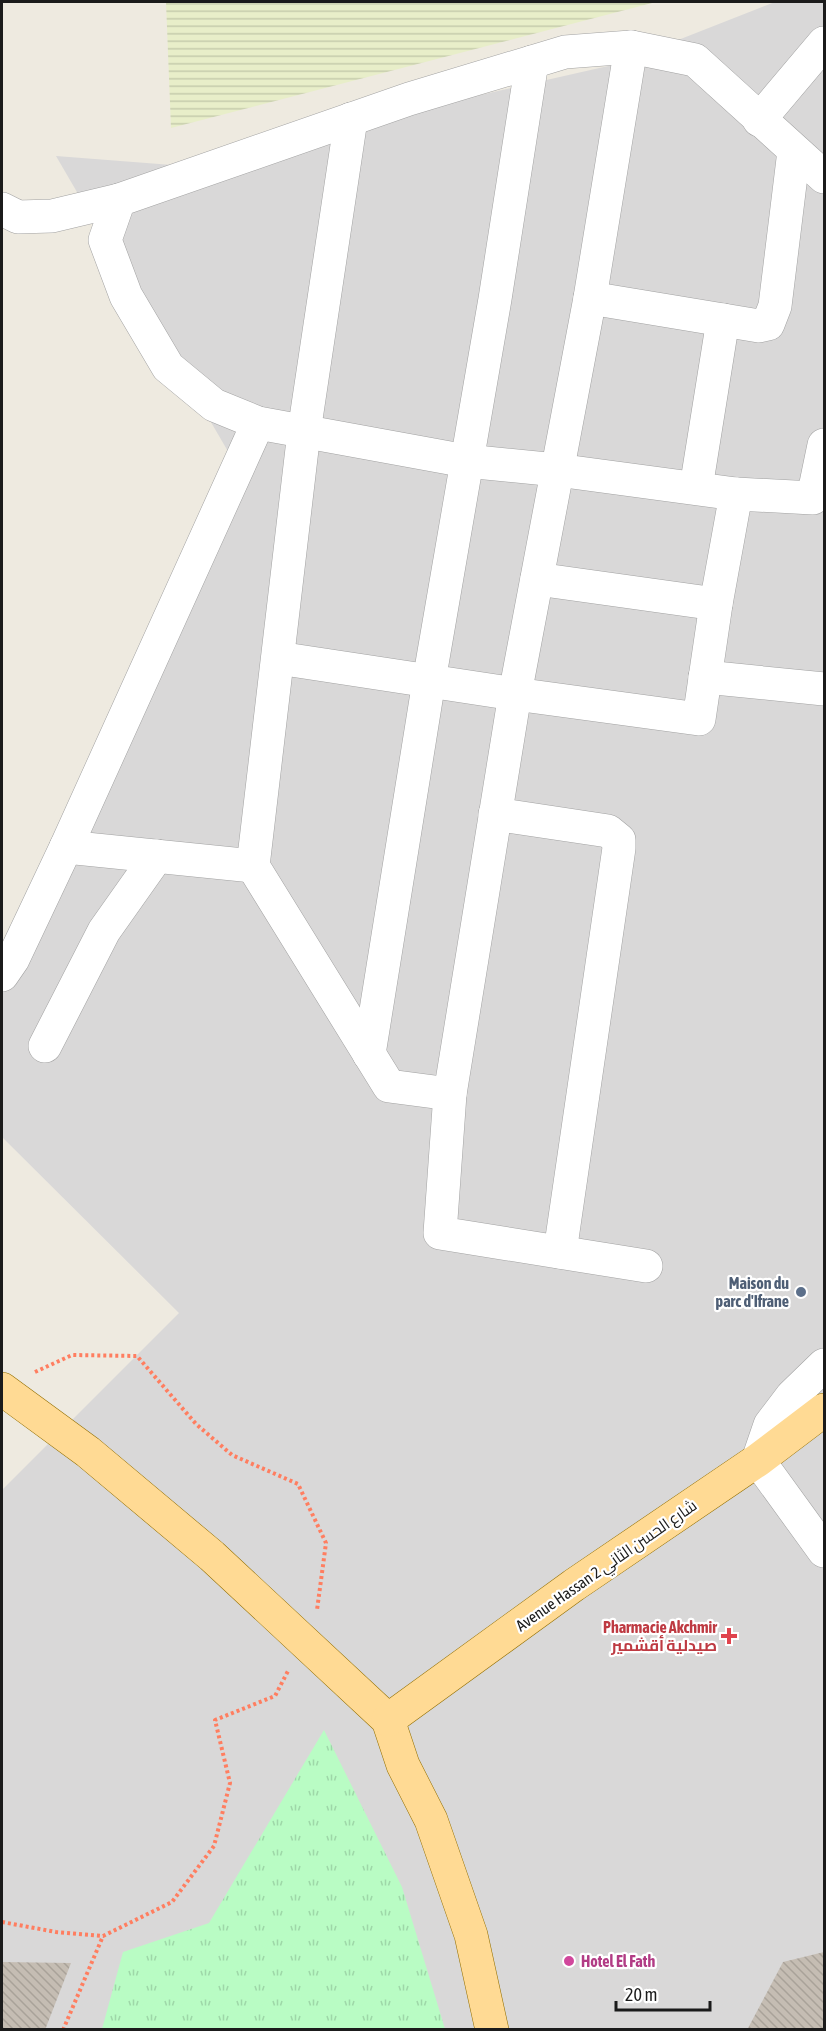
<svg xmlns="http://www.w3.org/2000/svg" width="826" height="2031" font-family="'Asap Condensed',Cairo,sans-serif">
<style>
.residential{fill:#d9d8d8}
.farmland{fill:url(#farmland-rules)}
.park{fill:url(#park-tufts)}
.building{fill:url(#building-back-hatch)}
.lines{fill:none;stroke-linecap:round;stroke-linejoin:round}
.minor-casing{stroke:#a2a2a2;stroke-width:34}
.major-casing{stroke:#936f00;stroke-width:34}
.path{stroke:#ff7e60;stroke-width:4;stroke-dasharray:3 3;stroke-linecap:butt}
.minor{stroke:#fff;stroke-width:33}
.major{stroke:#ffda94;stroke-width:33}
.service-dot{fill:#5c6f8a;stroke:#fff;stroke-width:2}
.health-dot{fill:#e0444e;stroke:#fff;stroke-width:2}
.hotel-dot{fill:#d1479c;stroke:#fff;stroke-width:2}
.labels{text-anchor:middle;stroke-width:4.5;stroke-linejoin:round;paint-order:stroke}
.service-label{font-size:16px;font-weight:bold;fill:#4e5e75;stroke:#fff;text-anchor:end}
.street-label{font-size:16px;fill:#1b1b1b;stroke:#fff}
.health-label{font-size:16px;font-weight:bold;fill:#be3a42;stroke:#fff;text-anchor:end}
.hotel-label{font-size:16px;font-weight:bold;fill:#b23c85;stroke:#fff;text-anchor:start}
</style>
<defs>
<pattern id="farmland-rules" width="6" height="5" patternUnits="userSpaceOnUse" patternTransform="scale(1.5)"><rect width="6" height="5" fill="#e8eec9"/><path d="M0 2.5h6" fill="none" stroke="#c6ccac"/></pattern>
<pattern id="park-tufts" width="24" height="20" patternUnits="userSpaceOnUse" patternTransform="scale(1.5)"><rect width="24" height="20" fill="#b9fcc4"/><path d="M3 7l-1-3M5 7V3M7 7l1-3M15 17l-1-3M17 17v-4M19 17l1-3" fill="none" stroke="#9ed7a8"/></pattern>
<pattern id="building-back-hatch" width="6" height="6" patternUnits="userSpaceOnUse" patternTransform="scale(1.5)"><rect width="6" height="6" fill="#c5bdb3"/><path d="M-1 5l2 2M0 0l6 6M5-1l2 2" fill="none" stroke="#a9a299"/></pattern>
</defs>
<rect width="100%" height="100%" fill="#eeeae0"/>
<path class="residential" d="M775,2H824V2029L2,2030V1490L179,1313L2,1137V960L233,460L56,156L172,165L617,64Z"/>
<path class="farmland" d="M166,2H656L171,128Z"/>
<path class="park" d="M324,1730L402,1887L445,2029H102L123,1952L209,1923Z"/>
<g class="building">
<path d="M824,1952V2030H747L783,1962Z"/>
<path d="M2,1962L71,1963L45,2030H2Z"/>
</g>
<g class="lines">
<g class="minor-casing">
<g id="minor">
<path d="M631,47L590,298L515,694L450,1094L440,1233L646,1266"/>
<path d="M351,119L304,432L253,866L389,1086L450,1094"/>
<path d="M759,120L824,43"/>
<path d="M824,177L695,60L631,47L565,52L409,99L119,200L105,240L126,296L168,367L214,405L258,423L466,461L557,470L736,494L813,498L824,445"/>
<path d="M2,209L18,217L52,216L119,200"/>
<path d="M590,298L723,320L759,326L768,324L775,306L794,151"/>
<path d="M696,488L723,320"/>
<path d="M537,579L716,604"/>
<path d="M278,658L515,694L699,719L716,604L736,494"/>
<path d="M705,677L824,689"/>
<path d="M495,814L608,831L619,840V848L560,1252"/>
<path d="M66,847L253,866"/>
<path d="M2,975L13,959L66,847L258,423"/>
<path d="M45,1046L104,931L157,856"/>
<path d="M369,1054L429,681L495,299L532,62"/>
<path d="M824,1365L792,1396L770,1425L758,1460L824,1551"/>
</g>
</g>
<g class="major-casing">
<g id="major">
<path d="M2,1389L88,1452L212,1556L388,1720L403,1765L431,1820L471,1935L492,2030"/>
<path d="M388,1720L574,1585L758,1460L824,1410"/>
</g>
</g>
<g class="path">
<path d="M35,1372L72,1355L137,1356L196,1424L232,1455L298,1484L326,1543L317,1610"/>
<path d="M2,1922L56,1932L103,1936L172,1902L214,1846L230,1783L215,1720L275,1696L288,1671"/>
<path d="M63,2030L103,1936"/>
</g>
<use href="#minor" class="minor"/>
<use href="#major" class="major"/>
</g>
<circle class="service-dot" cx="801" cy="1292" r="6"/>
<path class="health-dot" d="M726 1627h6v6h6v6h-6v6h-6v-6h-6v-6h6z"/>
<circle class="hotel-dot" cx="569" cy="1961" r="6"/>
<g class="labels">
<g class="service-label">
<text x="789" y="1289">Maison du<tspan x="789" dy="18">parc d'Ifrane</tspan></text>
</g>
<g class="street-label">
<text transform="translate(606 1565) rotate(-35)" y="6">Avenue Hassan 2 شارع الحسن الثاني</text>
</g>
<g class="health-label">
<text x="717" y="1633">Pharmacie Akchmir<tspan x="717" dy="18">صيدلية أقشمير</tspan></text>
</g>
<g class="hotel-label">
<text x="581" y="1967">Hotel El Fath</text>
</g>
</g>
<rect width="826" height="2031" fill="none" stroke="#1b1b1b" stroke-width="6"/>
<path d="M616 2001v9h94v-9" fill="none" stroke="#1b1b1b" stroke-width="3"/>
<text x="625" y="2001" font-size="18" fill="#1b1b1b" stroke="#ffffff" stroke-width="4.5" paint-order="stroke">20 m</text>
</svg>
